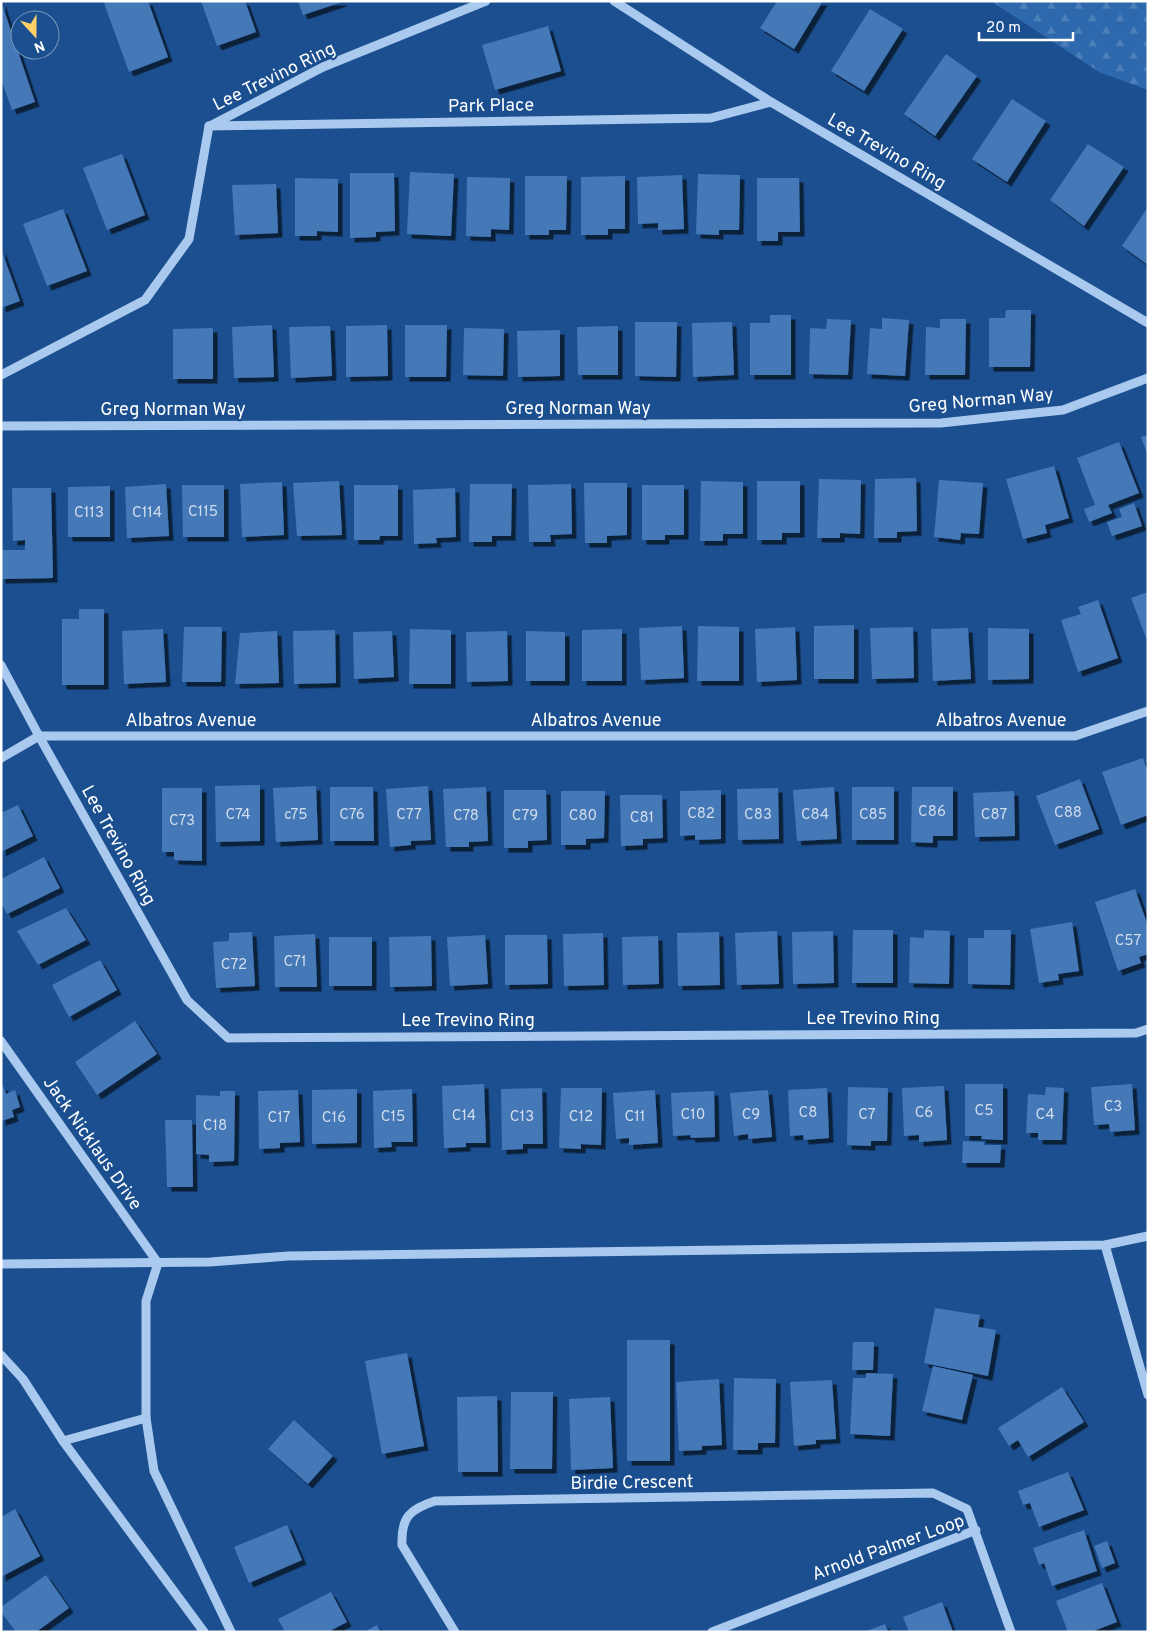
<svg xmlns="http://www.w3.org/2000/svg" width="1149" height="1633" font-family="Overpass,sans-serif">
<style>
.forest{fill:url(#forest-firs)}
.building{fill:#4478b7;filter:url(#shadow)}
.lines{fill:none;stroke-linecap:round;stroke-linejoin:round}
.minor{stroke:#a9c9ee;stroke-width:9}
.labels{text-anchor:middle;stroke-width:4.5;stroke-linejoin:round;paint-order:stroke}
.number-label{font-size:15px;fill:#d0dded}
.street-label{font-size:18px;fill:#fff;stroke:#1b4f8f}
</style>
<defs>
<pattern id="forest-firs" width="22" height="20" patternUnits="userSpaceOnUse" patternTransform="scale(1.25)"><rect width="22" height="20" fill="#2e69ad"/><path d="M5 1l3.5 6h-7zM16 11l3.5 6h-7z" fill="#4d80b9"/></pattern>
<filter id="shadow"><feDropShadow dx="4.5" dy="4.5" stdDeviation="0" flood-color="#0009"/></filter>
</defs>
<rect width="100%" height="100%" fill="#1b4f8f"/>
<path class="forest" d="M991,1H1148V90L1099,72Z"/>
<g class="building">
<path d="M1,1L35,102L12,110L1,79Z"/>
<path d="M108,1H148L168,57L129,72L104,3Z"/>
<path d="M201,1H245L256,32L217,46Z"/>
<path d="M298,1H342V2L303,15Z"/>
<path d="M777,1H823L794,49L760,28Z"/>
<path d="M870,9L903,29L864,91L831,71Z"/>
<path d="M548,26L561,71L495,90L482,45Z"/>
<path d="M946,54L977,76L935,136L904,114Z"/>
<path d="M1012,99L1046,121L1007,182L972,159Z"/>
<path d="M1088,144L1124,167L1084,226L1050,200Z"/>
<path d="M122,154L145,215L107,230L83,168Z"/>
<path d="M410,172L454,174L451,236L407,234Z"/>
<path d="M350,173H394L395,231L376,232V237L350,238Z"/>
<path d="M698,174L740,175L739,230H719V235L696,234Z"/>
<path d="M682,175L684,229L658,230V223L638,224L637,177Z"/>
<path d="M525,176H567L566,230H549V235H525Z"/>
<path d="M625,176V229H608V235H581V177Z"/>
<path d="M467,177L510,178L509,230L491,229V237L466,236Z"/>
<path d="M295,178L338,179V232L317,231V236H295Z"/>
<path d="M757,178H799L800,232H778V241H757Z"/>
<path d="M276,184L278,233L235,235L232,185Z"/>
<path d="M1148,207V265L1122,246Z"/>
<path d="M63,209L87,271L47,286L23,224Z"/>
<path d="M1,249L20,301L1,308Z"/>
<path d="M1006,310H1031L1030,367H989V318H1005Z"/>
<path d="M770,315H791V375H750V323H770Z"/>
<path d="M882,318L909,320L905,376L867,374L870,328L882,329Z"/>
<path d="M827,319L851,320L848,375L809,374L810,328L826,329Z"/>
<path d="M940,319H966L965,375H925L926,327L940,328Z"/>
<path d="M635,322H677L676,377L635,376Z"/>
<path d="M732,322L734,375L693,377L692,323Z"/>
<path d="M272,325L274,377L234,378L232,327Z"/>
<path d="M387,325L388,376L346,377V326Z"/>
<path d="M405,325H447L446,377H405Z"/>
<path d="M330,326L332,376L291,378L289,327Z"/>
<path d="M618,326V375H578L577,327Z"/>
<path d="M213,328V379H173V329Z"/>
<path d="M464,328L504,329L503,376L463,375Z"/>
<path d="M560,330V376L518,377L517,331Z"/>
<path d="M1148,435V456L1141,437Z"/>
<path d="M1119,442L1139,493L1108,505L1112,513L1089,522L1084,509L1095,505L1077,458Z"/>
<path d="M1054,466L1069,518L1045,525L1047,533L1023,539L1006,479Z"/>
<path d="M916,478L917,531L897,532V538H874L875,479Z"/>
<path d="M819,479L861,480L860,534L840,533V538H817Z"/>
<path d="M939,480L983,483L979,534L961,533L960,540L934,537Z"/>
<path d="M339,481L342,535L297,536L293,483Z"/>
<path d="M701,481L743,482V534H723V541H700Z"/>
<path d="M757,481H800V533H782V540H757Z"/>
<path d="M282,482L284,535L242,537L240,484Z"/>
<path d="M584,483H627V535L607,536V543H585Z"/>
<path d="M166,484L169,536L127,538L125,487Z"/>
<path d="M470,484H512L511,536H492V542H469Z"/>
<path d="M571,484L572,534L550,535L551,542H529L528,485Z"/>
<path d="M182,485H224V537H183Z"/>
<path d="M354,485H398V536H380L379,540H354Z"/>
<path d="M642,485H684V535H665V540H642Z"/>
<path d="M110,486V537H68V487Z"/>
<path d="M12,488H51L53,578L1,579V550H25V540L13,541Z"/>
<path d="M455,488L456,537L436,538L437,543L414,544L413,490Z"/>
<path d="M1134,503L1142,526L1112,536L1107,522L1122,517L1119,509Z"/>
<path d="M1148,592V643L1131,598Z"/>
<path d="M1098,600L1118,658L1078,672L1061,620L1081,614L1078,607Z"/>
<path d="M79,609H104V685H62V619H79Z"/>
<path d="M854,625V679H814V626Z"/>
<path d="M682,626L684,678L641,680L639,628Z"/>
<path d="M698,626L739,627V681H697Z"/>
<path d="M184,627H222L221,682H182Z"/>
<path d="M795,627L797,680L757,682L755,629Z"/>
<path d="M913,627L914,678L872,679L870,628Z"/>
<path d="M968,628L971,679L933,681L931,629Z"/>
<path d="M988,628L1029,629V679L988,680Z"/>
<path d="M163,629L166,682L124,684L122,631Z"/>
<path d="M410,629L451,630V684H409Z"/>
<path d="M622,629V681H582V630Z"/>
<path d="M335,630L336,683L294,684L293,631Z"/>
<path d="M277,631L279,683L235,684L240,633Z"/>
<path d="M392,631L394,677L354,679L353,632Z"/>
<path d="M507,631L508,681L467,682L466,632Z"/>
<path d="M526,631L565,632V681H526Z"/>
<path d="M1143,758L1148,772V815L1121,825L1102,772Z"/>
<path d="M1080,779L1099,829L1055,845L1036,796Z"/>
<path d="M260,785V841L216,842L215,786Z"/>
<path d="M316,786L318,840L276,842L273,788Z"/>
<path d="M428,786L431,840L411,841V845L390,847L386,789Z"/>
<path d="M330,787H373L374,841H330Z"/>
<path d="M486,787L488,841L469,842V847H446L443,789Z"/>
<path d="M834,787L837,839L797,841L793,790Z"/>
<rect x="852" y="787" width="42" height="53"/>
<path d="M912,787H953V836H933V843L911,842Z"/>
<path d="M162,788H202V861L174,860V852H162Z"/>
<path d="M778,788L779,839L738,840L737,789Z"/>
<path d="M504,790H546L547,840L528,841V848H504Z"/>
<path d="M721,790V839L695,840V835L680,836V791Z"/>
<path d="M561,791H605L604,838L586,839V845H561Z"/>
<path d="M1014,791L1015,836L975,837L973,793Z"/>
<path d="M620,795H662L663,838L643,839V845L621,846Z"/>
<path d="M18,805L33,836L1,852V813Z"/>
<path d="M44,857L60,888L7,914L1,903V879Z"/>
<path d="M1135,889L1148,926V954L1139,957L1141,963L1118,971L1095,902Z"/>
<path d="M66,908L86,940L38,965L17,931Z"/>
<path d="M1072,922L1079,971L1058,974L1059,980L1039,983L1030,929Z"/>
<path d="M853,930H893V983H852Z"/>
<path d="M924,930L950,931L949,984L909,983L910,937L924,938Z"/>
<path d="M984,930H1011L1010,985L968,984V938H984Z"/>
<path d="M777,931L779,984L737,985L735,933Z"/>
<path d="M833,931L834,983L793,984L792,932Z"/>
<path d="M252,932L255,986L216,988L213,942L229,941V933Z"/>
<path d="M719,932L720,985L678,986L677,933Z"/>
<path d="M603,933L604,985L564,986L563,934Z"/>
<path d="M315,934L317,987H275L274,936Z"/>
<path d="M485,935L488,984L450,986L447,937Z"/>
<path d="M505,935H547L548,984L505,985Z"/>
<path d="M431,936L432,986L390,987L389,937Z"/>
<path d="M658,936L659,984L623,985L622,937Z"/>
<rect x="329" y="937" width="43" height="49"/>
<path d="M100,960L117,990L69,1017L52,985Z"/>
<path d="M135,1021L157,1054L97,1095L75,1062Z"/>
<path d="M484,1084L486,1143H466V1147L444,1148L442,1086Z"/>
<path d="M965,1084H1003V1140L981,1139L982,1136H965Z"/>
<path d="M1132,1084L1135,1130L1110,1132L1109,1124L1094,1125L1091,1087Z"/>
<path d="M3,1086L6,1094L15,1090L20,1107L12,1110L14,1117L1,1121V1087Z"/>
<path d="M944,1086L947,1140L919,1142V1135L904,1136L902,1088Z"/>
<path d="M848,1087L888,1088L887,1141H871V1146L847,1145Z"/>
<path d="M1046,1087L1064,1088L1062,1140H1038V1133H1026L1028,1094L1045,1095Z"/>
<path d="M542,1088L543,1144H523V1149L502,1150L501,1089Z"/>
<path d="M561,1088H602L601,1145L581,1144V1149L559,1148Z"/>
<path d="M827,1088L829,1138L804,1140L803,1135L790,1136L788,1090Z"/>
<path d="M357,1089V1143L312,1144V1090Z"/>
<path d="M412,1089L413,1142H391L392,1147L374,1148L373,1091Z"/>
<path d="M298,1090L300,1142L280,1143V1148L259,1149L258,1091Z"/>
<path d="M655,1090L658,1143L629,1145V1138L616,1139L613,1093Z"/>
<path d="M768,1090L772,1137L748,1139V1134L734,1136L730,1093Z"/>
<path d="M220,1091H235L234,1161L209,1162V1155L196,1154V1095L220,1096Z"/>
<path d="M714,1091L715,1137L691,1138L690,1135L673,1136L671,1093Z"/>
<path d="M165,1120H192L193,1187H167Z"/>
<path d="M963,1141L984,1142V1145H1001L1000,1163H962Z"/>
<path d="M935,1308L980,1315L978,1327L996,1330L988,1376L924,1363Z"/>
<rect x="627" y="1340" width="43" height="121"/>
<path d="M853,1342H874L873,1370H852Z"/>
<path d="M407,1353L424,1446L382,1454L365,1361Z"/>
<path d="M933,1366L973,1375L962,1420L922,1411Z"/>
<path d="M866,1373L893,1374L890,1436L850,1434L853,1378H866Z"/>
<path d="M734,1378L776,1379L775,1443H758V1450H733Z"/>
<path d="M719,1379L722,1445L702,1446V1450L679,1451L676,1382Z"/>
<path d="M832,1380L836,1439L816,1440V1444L794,1446L790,1382Z"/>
<path d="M1062,1387L1084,1422L1028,1457L1018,1440L1009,1446L998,1428Z"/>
<path d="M511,1392H553L552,1469H510Z"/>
<path d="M497,1396L498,1472H458L457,1397Z"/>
<path d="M610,1397L613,1468L571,1470L569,1399Z"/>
<path d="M294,1420L333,1456L308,1484L268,1449Z"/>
<path d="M1068,1472L1084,1510L1039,1527L1030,1503L1023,1505L1018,1491Z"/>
<path d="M15,1509L40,1556L1,1577V1517Z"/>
<path d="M287,1525L302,1560L249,1583L234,1547Z"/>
<path d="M1084,1530L1097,1571L1052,1586L1044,1563L1039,1565L1033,1548Z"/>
<path d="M1107,1541L1115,1563L1102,1568L1094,1546Z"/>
<path d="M46,1575L69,1608L36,1632H16L1,1612V1607Z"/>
<path d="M1102,1583L1117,1622L1091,1632H1068L1056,1601Z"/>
<path d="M331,1592L347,1622L328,1632H285L278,1619Z"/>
<path d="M942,1602L953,1632H909L903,1617Z"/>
<path d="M885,1624L888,1632H864Z"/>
<path d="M377,1625L380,1632H364Z"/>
</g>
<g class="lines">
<g class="minor">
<path d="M614,1L771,102L1148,323"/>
<path d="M212,125L323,67L486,1"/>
<path d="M209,126L711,118L771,102"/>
<path d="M1,375L145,300L189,239L209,126"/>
<path d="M1,426L941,423L1063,410L1148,378"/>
<path d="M1,665L39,736L187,1000L228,1038L1136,1033L1148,1029"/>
<path d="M1,758L39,736H1075L1148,711"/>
<path d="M1,1041L158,1263L146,1301V1418L154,1471L231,1632"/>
<path d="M1105,1245L1148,1395"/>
<path d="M1,1264L210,1262L288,1256L1105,1245L1148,1236"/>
<path d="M1,1355L23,1379L63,1441L204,1632"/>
<path d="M63,1441L146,1418"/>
<path d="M455,1632L402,1545C401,1517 410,1509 435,1501L933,1493L967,1509L1011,1632"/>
<path d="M712,1632L976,1530"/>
</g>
</g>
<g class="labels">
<g class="number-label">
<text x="203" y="516">C115</text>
<text x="89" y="517">C113</text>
<text x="147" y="517">C114</text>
<text x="932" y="816">C86</text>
<text x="1068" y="817">C88</text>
<text x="701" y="818">C82</text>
<text x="238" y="819">C74</text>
<text x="296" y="819">c75</text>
<text x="352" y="819">C76</text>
<text x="409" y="819">C77</text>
<text x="758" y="819">C83</text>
<text x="815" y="819">C84</text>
<text x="873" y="819">C85</text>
<text x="994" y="819">C87</text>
<text x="466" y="820">C78</text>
<text x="525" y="820">C79</text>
<text x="583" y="820">C80</text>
<text x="642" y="822">C81</text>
<text x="182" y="825">C73</text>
<text x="1128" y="945">C57</text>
<text x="295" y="966">C71</text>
<text x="234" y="969">C72</text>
<text x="1113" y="1111">C3</text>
<text x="984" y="1115">C5</text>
<text x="808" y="1117">C8</text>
<text x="924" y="1117">C6</text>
<text x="693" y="1119">C10</text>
<text x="751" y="1119">C9</text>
<text x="867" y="1119">C7</text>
<text x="1045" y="1119">C4</text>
<text x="464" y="1120">C14</text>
<text x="393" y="1121">C15</text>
<text x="522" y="1121">C13</text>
<text x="581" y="1121">C12</text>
<text x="635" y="1121">C11</text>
<text x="279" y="1122">C17</text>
<text x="334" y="1122">C16</text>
<text x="215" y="1130">C18</text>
</g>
<g class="street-label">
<text transform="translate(274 76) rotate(-26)" y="6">Lee Trevino Ring</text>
<text transform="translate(491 105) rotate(-1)" y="6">Park Place</text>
<text transform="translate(887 151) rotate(30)" y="6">Lee Trevino Ring</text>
<text transform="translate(981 400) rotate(-5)" y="6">Greg Norman Way</text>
<text x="578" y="414">Greg Norman Way</text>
<text x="173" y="415">Greg Norman Way</text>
<text x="191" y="726">Albatros Avenue</text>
<text x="596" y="726">Albatros Avenue</text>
<text x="1001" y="726">Albatros Avenue</text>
<text transform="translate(119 845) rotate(61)" y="6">Lee Trevino Ring</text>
<text x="873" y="1024">Lee Trevino Ring</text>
<text x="468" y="1026">Lee Trevino Ring</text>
<text transform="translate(93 1143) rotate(55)" y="6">Jack Nicklaus Drive</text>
<text transform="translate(632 1482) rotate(-1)" y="6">Birdie Crescent</text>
<text transform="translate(888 1547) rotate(-20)" y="6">Arnold Palmer Loop</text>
</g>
</g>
<rect width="1149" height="1633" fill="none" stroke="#ffffff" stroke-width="5"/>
<g transform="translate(35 35) rotate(159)"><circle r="24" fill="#1b4f8f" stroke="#7695bc"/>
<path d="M0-4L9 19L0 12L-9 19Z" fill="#ffd166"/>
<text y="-8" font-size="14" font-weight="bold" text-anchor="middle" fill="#ffffff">N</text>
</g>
<path d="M979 32v8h94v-8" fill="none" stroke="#ffffff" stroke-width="2.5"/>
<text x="986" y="32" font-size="15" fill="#ffffff" stroke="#1b4f8f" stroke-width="4" paint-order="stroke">20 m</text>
</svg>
